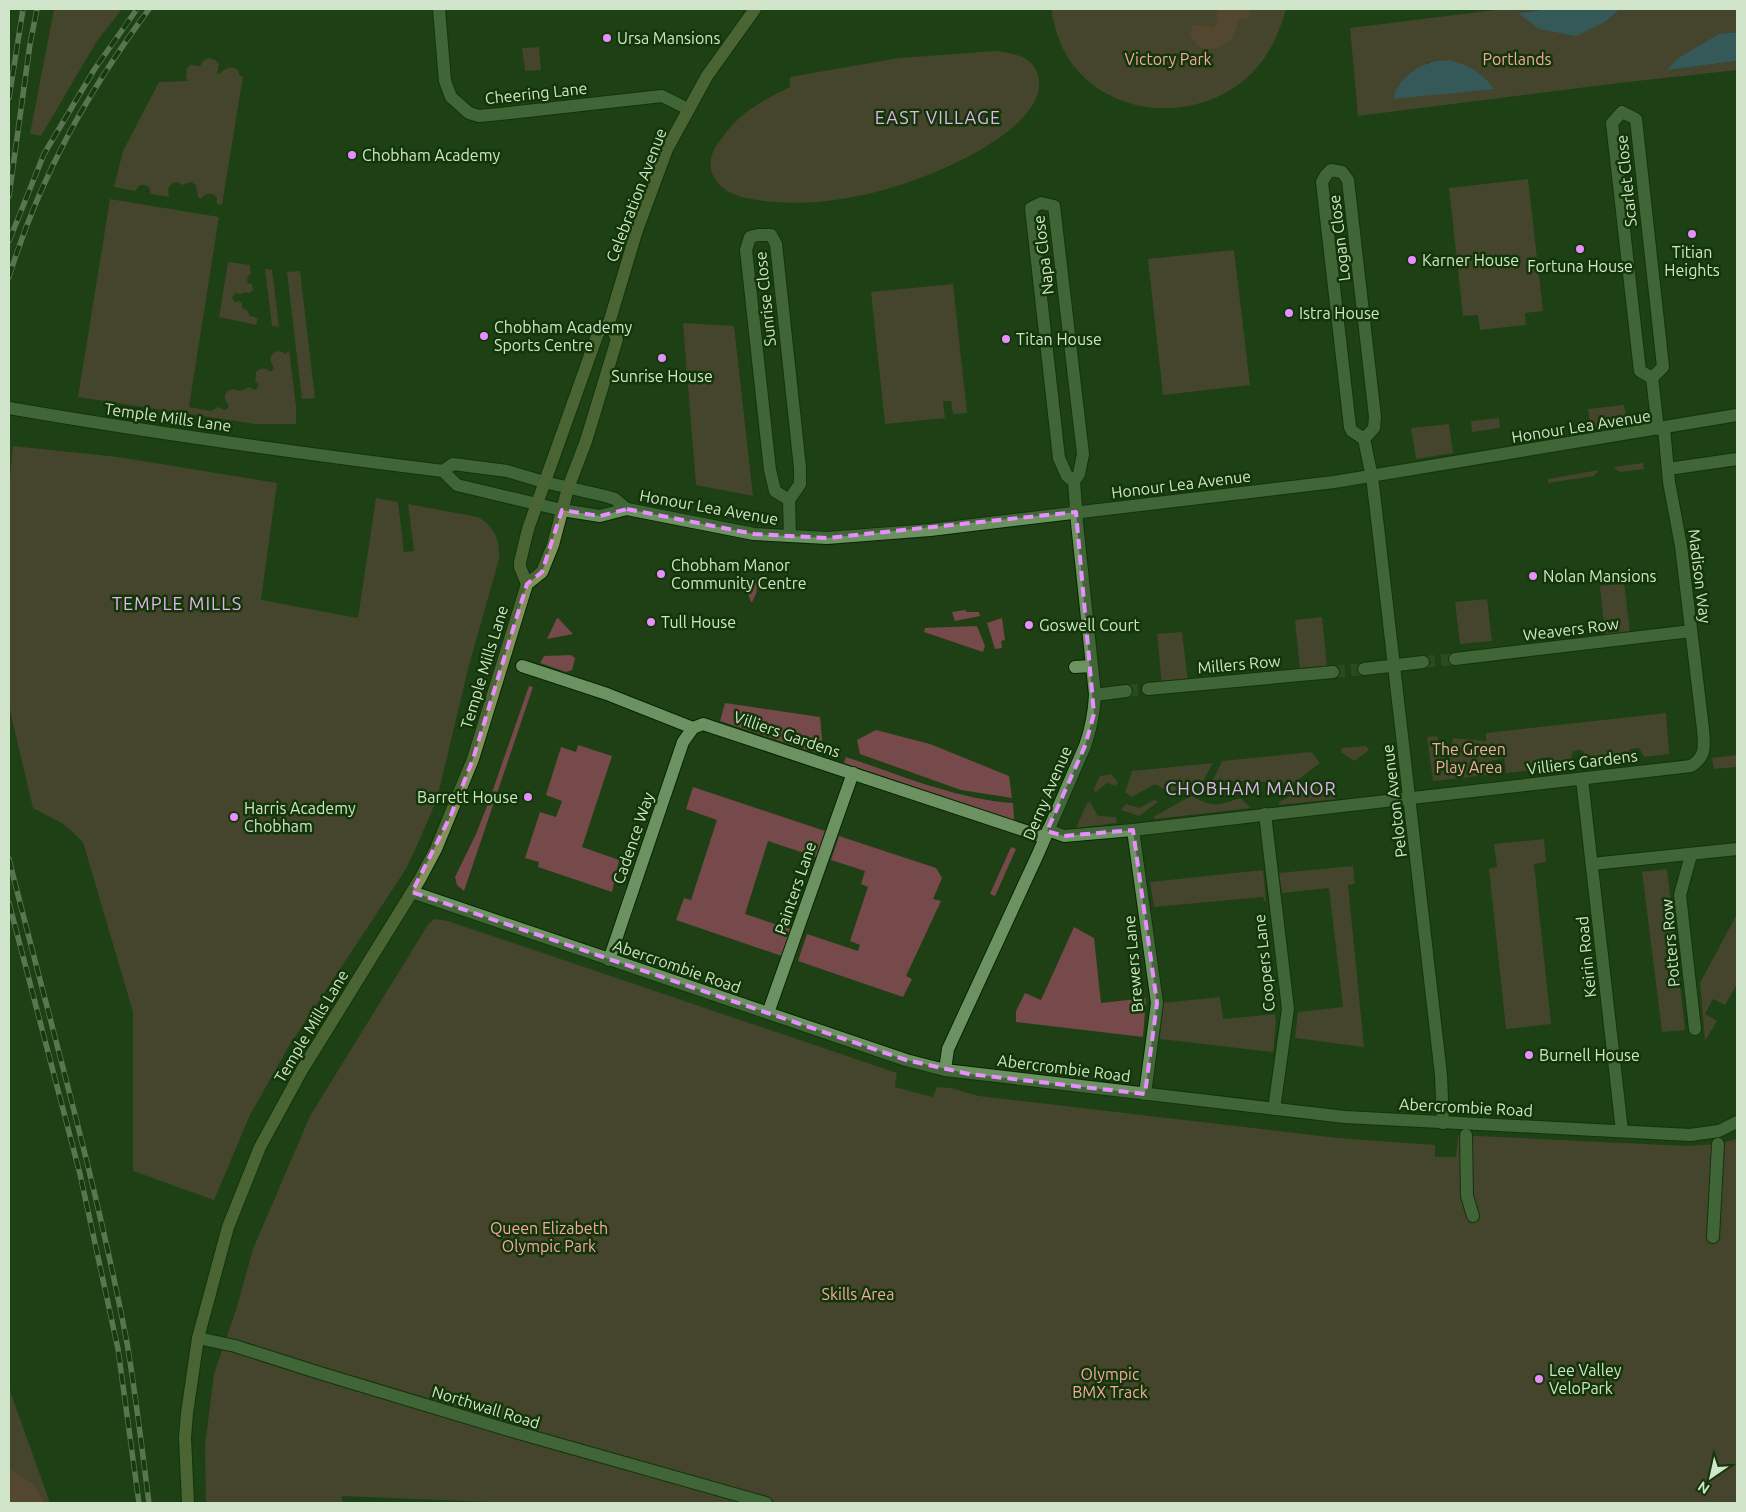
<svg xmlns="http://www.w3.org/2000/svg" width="1746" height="1512" font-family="Ubuntu,sans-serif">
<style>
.green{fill:#76494a;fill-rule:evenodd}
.forest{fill:#965052}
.water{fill:#5376ac}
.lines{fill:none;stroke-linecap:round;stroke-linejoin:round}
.street-tunnel{stroke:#39592f;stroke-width:12;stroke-dasharray:12 6;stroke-linecap:butt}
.street-casing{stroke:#042600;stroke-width:14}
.secondary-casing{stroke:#042600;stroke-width:14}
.street{stroke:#6c9262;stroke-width:12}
.secondary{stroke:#83915a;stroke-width:12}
.rail-casing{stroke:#a1b99a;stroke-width:5.5}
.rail{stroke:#133608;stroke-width:4;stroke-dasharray:11;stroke-linecap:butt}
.marked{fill:none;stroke:#e88eff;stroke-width:4;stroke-dasharray:10 6;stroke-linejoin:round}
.poi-dot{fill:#e88eff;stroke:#133608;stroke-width:2}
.labels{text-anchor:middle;stroke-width:5;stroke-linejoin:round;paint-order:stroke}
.poi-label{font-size:16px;fill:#d0e4ca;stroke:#133608;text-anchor:start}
.park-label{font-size:16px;fill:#f9a6a6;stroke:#133608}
.street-label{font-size:16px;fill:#d0e4ca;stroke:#133608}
.neighbourhood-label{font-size:18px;letter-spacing:1px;fill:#e4b3f1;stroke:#133608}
</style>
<rect width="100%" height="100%" fill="#1e4014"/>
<g class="green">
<path d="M54,9H122L97,41L41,136L30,134Z"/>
<path d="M1051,9H1286C1279,34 1269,57 1250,75C1202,120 1122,120 1078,71C1062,54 1055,31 1051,9Z"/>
<path d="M1503,9H1549L1519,13L1605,22L1620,9H1737V32L1719,34L1667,70L1737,61V70L1619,83L1358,116L1350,28ZM1449,60L1495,88L1394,99L1411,73L1429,62Z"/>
<path d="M539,47L541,70L525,71L522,48Z"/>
<path d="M996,51C1012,53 1031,56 1037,72C1053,113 979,153 949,166C888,194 812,212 746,198C726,194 707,180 711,158C713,150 717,144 722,138C741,111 762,101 790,87V77L899,58Z"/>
<path d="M209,58L215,60L219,64L217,73L220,74C225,68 229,66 237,69L240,76H243L222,205L217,204V198L213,194H206L200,199L198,197L196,185L191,182L182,185L178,182L172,183L168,189L169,197L151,194L149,187L145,185H140L135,191L114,187L123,151L159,82L188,81L186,77L187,68L191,65L200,66L204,60Z"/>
<path d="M1528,179L1543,311L1525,313L1526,325L1480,330L1478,315L1463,316L1449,188Z"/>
<path d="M110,199L219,217L189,407L211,411L218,407L226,410L229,406C223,399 223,391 233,389L241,391L249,387L256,390L259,385L255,381L256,372C261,367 266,368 271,372L274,368L270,360C272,351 278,349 286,354L289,350L296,406V424H255L78,397Z"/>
<path d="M1234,250L1250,385L1163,395L1148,259Z"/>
<path d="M228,262L250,265L251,274L248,276L247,280L248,283L252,284L253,291L249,293L245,292L241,294L235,293L232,298L235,302L240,301L242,303V308L247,310L250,316L258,318L256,325L219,317Z"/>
<path d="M265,269L272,270L279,327L272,326Z"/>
<path d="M300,271L315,398L302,399L287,272Z"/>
<path d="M953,284L967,413L953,414L951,401H943L945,418L885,424L871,292Z"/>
<path d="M683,323L734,326L753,496L696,485Z"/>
<path d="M1624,405L1627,423L1591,429L1588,409Z"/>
<path d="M1499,418L1500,428L1472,432L1471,421Z"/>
<path d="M1449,424L1453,453L1416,459L1411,428Z"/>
<path d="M13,446L118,457L277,483L261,600L358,618L376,498L398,502L404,552L414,551L408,504L478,517C495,527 500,540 499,559L468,669L437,799L419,841L406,869L379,910L289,1046L250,1115L214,1200L133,1171V1012L83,842L65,825L33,808L9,707V488Z"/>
<path d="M1643,463L1644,469L1620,472L1613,467Z"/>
<path d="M1599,470L1594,476L1548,483V479Z"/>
<path d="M743,577L758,579L756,594L752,602H751L742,578Z"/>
<path d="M1624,583L1630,632L1605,635L1600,586Z"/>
<path d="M1487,599L1492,641L1460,644L1455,602Z"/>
<path d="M966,610V612H979L980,616L955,621L952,612Z"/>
<path d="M1322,617L1327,666L1300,669L1295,620Z"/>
<path d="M557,618H558L573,634L547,639Z"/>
<path d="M1002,618L1005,640L1001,641L1002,648L995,649L987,623Z"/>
<path d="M977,626L985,646L983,652L924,632L925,628Z"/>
<path d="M1182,632L1188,682L1162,685L1157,634Z"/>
<path d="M571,655L575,658L572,670L566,672L540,663L544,656Z"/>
<path d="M529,686L533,687L464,891L457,885L455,877L476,834L489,801Z"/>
<path d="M725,703L820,717L823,749L834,752L832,758L720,721Z"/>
<path d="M1666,713L1669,754L1644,757L1639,748L1630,749L1627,759L1590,763L1582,750L1573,751L1569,766L1506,773L1504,758L1491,761L1488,775L1433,781L1427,737L1437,736L1441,752L1451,751L1453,738L1486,741V733Z"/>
<path d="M876,730L930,744L1009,776L1012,798L961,790L860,754L857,740Z"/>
<path d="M578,745L612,756L582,847L619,860L612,892L538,867L539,862L525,858L540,812L556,817L562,801L546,795L561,747L576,752Z"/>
<path d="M1366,746L1369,750L1354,761L1341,752L1342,748Z"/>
<path d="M1311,752L1320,763L1294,783L1213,780L1222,761Z"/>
<path d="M1737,755V767L1714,769L1712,758Z"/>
<path d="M846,757C901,775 955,799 1013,803L1014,820L844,763Z"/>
<path d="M1213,763L1203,781L1199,784L1172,794L1157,785H1153L1132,797L1125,792L1132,771Z"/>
<path d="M1111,774L1118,782L1116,786L1107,783L1095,793L1094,789L1100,776Z"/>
<path d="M1312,784L1337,799L1279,805V802Z"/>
<path d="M693,787L825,831L816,857L768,841L745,914L790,929L782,956L676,920L684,898L691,900L717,820L686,809Z"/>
<path d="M1191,796C1215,807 1215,807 1240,798L1251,808L1155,819L1153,817Z"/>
<path d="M1154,800L1158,802L1139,816L1121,810L1126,804L1139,808Z"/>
<path d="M1090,802L1098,816L1116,817L1117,823L1076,828L1087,803Z"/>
<path d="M839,836L936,868L942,878L933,899L941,901L906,976L912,979L903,997L798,961L807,934L858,951L860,945L850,941L868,887L861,884L865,871L831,860Z"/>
<path d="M1544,839L1546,862L1534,864L1551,1024L1506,1029L1489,869L1497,867L1494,844Z"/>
<path d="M1011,847L1016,849L995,896L990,894Z"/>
<path d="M1353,866L1355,884L1348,885L1364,1047L1295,1038L1298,1012L1343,1007L1329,888L1282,893L1279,873Z"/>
<path d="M1667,869L1685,1030L1662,1032L1642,872Z"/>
<path d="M1263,870L1266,901H1264L1263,897L1154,907L1150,882Z"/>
<path d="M1737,914V984L1725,1005L1713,999L1705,1014L1717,1021L1705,1041L1700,983Z"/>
<path d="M435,919L448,921L897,1073L895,1087L933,1097L937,1087L951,1088L979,1096L1338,1138L1435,1145V1157H1456L1458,1135L1687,1146L1718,1144L1737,1139V1503H515L342,1496V1503H206L205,1445L214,1374L237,1307L253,1249L310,1116L429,923Z"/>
<path d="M1074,927L1094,938L1101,1003L1146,998L1143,1037L1016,1022V1011L1025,993L1041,1000Z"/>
<path d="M1220,997L1223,1019L1275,1014L1276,1022L1273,1052L1160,1039L1162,1003Z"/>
<path d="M9,1388L50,1503H45L34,1484L9,1468Z"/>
</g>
<g class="forest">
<path d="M1218,9H1250L1248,19L1238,20L1233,39C1216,50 1201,57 1190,34L1193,25L1214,27L1217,19Z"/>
<path d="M9,1468L34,1484L45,1503H9Z"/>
</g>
<g class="water">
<path d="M1549,9H1620L1605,22L1576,36L1539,29L1518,13Z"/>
<path d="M1737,32V61L1667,70L1677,59L1719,34Z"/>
<path d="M1449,60C1471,66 1480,72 1495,89L1394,99C1394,84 1415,67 1429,63C1435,60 1443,61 1449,60Z"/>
</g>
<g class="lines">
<g class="street-tunnel">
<path d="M1423,662L1455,659"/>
<path d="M1333,672L1364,669"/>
<path d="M1126,691L1148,689"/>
</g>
<g class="street-casing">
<g id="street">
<path d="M439,9L445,81L451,97L469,113L479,116L500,114L662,96L688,109"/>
<path d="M1622,112L1636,119L1663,367L1652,378L1640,371L1612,123Z"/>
<path d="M1331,170L1342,172L1348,180L1375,417L1374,428L1364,439L1352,431L1350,427L1322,182L1326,175Z"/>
<path d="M1652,378L1658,429"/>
<path d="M9,408C153,433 298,453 443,471L457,485L562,510L600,516L627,509L754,534L827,538L930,530L1334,482L1737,415"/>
<path d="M1364,439L1372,477L1378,527L1441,1075L1443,1123"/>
<path d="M1675,468L1737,459"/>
<path d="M443,471L453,464L507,471L544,482L605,496L615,499L627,509"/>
<path d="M789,500L775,491L770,470L746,250L750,237L758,235H771L776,244L800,468V484L789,500L790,536"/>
<path d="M1455,659L1691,631"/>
<path d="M522,666L607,694L693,728"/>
<path d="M1075,667L1092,666"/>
<path d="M1364,669L1423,662"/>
<path d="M1148,689L1333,672"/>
<path d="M1095,695L1126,691"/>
<path d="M1582,779L1622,1131"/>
<path d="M1265,814L1288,1009L1274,1109"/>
<path d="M1048,830L1064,836L1133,830L1691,766C1707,756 1704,746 1703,729L1681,546L1669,482L1664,428"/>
<path d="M1133,830L1157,1003L1145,1094"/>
<path d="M1691,855L1680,895L1695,1029"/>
<path d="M1592,864L1737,849"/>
<path d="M412,892L906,1060L945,1070L1345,1117L1690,1135L1719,1131L1737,1122"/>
<path d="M609,960L683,742L693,728L703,724L1044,837"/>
<path d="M768,1013L853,773"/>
<path d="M945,1070L948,1049L1038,854L1085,746C1091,729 1094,713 1095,695L1077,523L1074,481L1079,474L1083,454L1054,206L1041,203L1031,208L1059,458L1067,476L1074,481"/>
<path d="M1466,1135L1467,1196L1473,1216"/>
<path d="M1713,1237L1718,1144"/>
<path d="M198,1338L235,1346L323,1374L512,1431L766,1503"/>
</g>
</g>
<g class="secondary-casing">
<g id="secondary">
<path d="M527,584L520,567V562L528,529L598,333L609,323L636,233L667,149L707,76L755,9"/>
<path d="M188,1503L185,1438L187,1413L198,1338L228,1227L260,1147L302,1070L420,879L436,849L473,759L527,584L542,572L553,545L568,488L586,441L617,339L609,323"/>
</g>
</g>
<use href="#street" class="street"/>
<use href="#secondary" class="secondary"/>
<g class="rail-casing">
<g id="rail">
<path d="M9,98L23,9"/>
<path d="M9,196L30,44L37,9"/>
<path d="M9,241L44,154L94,70L137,9"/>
<path d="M9,277C40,176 87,93 149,9"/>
<path d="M9,859C49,1020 96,1180 127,1343C136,1396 142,1450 149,1503"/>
<path d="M9,903L80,1174L118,1349L139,1503"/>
</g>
</g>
<use href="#rail" class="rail"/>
</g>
<path d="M0 0H1746V1512H0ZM627,509L754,534L827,538L1076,512L1094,714L1085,746L1047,831L1064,836L1133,830L1157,1003L1145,1094L969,1074L906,1060L412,892L451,815L473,759L527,584L542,572L562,510L600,516Z" fill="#1e4014" fill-opacity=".55" fill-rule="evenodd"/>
<path class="marked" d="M627,509L754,534L827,538L1076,512L1094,714L1085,746L1047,831L1064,836L1133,830L1157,1003L1145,1094L969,1074L906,1060L412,892L451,815L473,759L527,584L542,572L562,510L600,516Z"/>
<g class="poi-dot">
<circle cx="607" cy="38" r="5"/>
<circle cx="352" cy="155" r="5"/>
<circle cx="1692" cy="234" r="5"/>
<circle cx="1580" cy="249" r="5"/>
<circle cx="1412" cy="260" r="5"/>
<circle cx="1289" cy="313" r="5"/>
<circle cx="484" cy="336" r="5"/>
<circle cx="1006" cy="339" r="5"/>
<circle cx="662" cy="358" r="5"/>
<circle cx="661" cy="574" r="5"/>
<circle cx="1533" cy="576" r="5"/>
<circle cx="651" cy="622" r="5"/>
<circle cx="1029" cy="625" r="5"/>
<circle cx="528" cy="797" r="5"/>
<circle cx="234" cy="817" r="5"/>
<circle cx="1529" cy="1055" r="5"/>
<circle cx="1539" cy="1379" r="5"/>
</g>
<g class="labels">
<g class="poi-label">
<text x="617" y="44">Ursa Mansions</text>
<text x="362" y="161">Chobham Academy</text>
<text x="1692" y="258" text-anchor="middle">Titian<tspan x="1692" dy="18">Heights</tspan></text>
<text x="1422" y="266">Karner House</text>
<text x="1580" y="272" text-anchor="middle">Fortuna House</text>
<text x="1299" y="319">Istra House</text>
<text x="494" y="333">Chobham Academy<tspan x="494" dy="18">Sports Centre</tspan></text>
<text x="1016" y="345">Titan House</text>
<text x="662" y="382" text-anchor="middle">Sunrise House</text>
<text x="671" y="571">Chobham Manor<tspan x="671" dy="18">Community Centre</tspan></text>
<text x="1543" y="582">Nolan Mansions</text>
<text x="661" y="628">Tull House</text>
<text x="1039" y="631">Goswell Court</text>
<text x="518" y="803" text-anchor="end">Barrett House</text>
<text x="244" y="814">Harris Academy<tspan x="244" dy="18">Chobham</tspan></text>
<text x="1539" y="1061">Burnell House</text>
<text x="1549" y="1376">Lee Valley<tspan x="1549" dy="18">VeloPark</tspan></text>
</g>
<g class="park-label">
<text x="1168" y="65">Victory Park</text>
<text x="1517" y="65">Portlands</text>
<text x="1469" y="755">The Green<tspan x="1469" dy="18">Play Area</tspan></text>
<text x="549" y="1234">Queen Elizabeth<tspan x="549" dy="18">Olympic Park</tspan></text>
<text x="858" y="1300">Skills Area</text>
<text x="1110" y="1380">Olympic<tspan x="1110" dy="18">BMX Track</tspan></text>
</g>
<g class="street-label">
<text transform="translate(536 93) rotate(-6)" y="6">Cheering Lane</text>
<text transform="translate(1626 181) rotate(-96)" y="6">Scarlet Close</text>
<text transform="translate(636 195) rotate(-69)" y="6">Celebration Avenue</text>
<text transform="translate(1339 238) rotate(-97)" y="6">Logan Close</text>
<text transform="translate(1043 255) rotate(-97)" y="6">Napa Close</text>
<text transform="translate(765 299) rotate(-96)" y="6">Sunrise Close</text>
<text transform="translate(168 417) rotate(8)" y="6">Temple Mills Lane</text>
<text transform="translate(1581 426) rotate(-9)" y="6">Honour Lea Avenue</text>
<text transform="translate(1181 484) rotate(-7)" y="6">Honour Lea Avenue</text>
<text transform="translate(709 507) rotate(10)" y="6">Honour Lea Avenue</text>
<text transform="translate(1700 576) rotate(83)" y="6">Madison Way</text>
<text transform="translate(1571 629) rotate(-7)" y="6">Weavers Row</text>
<text transform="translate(1239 664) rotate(-5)" y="6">Millers Row</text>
<text transform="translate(484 667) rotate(-73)" y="6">Temple Mills Lane</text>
<text transform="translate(787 734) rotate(19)" y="6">Villiers Gardens</text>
<text transform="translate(1582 762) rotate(-7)" y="6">Villiers Gardens</text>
<text transform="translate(1047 793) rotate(-67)" y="6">Derny Avenue</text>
<text transform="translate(1394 801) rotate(-97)" y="6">Peloton Avenue</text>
<text transform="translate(633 838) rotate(-71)" y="6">Cadence Way</text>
<text transform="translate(795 888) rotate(-71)" y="6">Painters Lane</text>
<text transform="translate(1670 943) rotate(-95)" y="6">Potters Row</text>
<text transform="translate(1586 957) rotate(-96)" y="6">Keirin Road</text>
<text transform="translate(1264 963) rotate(-96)" y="6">Coopers Lane</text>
<text transform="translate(1133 964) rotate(-95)" y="6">Brewers Lane</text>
<text transform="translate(677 966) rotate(19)" y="6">Abercrombie Road</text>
<text transform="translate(311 1026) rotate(-59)" y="6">Temple Mills Lane</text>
<text transform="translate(1064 1068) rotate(7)" y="6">Abercrombie Road</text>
<text transform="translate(1466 1107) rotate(3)" y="6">Abercrombie Road</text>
<text transform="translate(486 1407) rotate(17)" y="6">Northwall Road</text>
</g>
<g class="neighbourhood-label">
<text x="938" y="124">EAST VILLAGE</text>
<text x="177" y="610">TEMPLE MILLS</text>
<text x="1251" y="795">CHOBHAM MANOR</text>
</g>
</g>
<rect width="1746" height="1512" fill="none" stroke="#d0e4ca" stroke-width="20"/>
<g transform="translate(1711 1477) rotate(214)" stroke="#133608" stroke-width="4" paint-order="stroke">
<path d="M0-4L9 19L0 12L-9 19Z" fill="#d0e4ca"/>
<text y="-8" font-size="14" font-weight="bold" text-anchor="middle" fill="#d0e4ca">N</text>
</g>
</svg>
